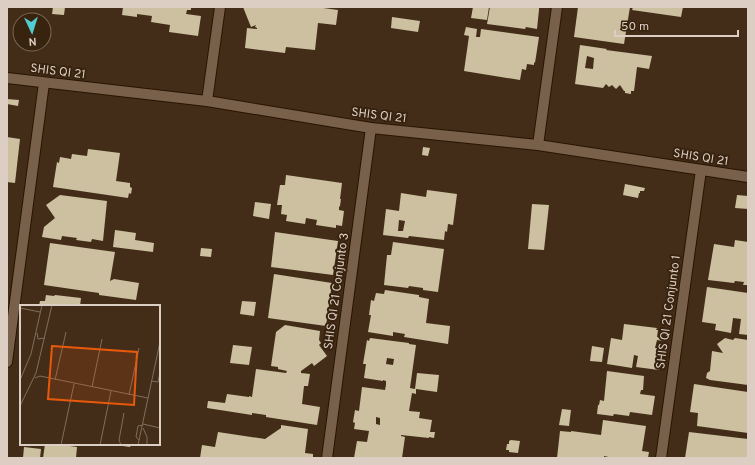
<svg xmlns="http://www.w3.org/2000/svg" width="755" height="465" font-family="Overpass,sans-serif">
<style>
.building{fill:#ccc0a0;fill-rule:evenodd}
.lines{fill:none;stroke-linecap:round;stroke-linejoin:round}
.minor-casing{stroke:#281402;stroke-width:12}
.minor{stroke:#78604a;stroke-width:10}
.labels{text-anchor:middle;stroke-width:4;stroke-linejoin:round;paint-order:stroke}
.street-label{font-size:12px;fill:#ddcec3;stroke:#38230f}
.inset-road{fill:none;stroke:#816d5d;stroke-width:1}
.view{fill:#e8590c;fill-opacity:0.15;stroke:#e8590c;stroke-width:2}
.inset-edge{fill:none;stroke:#ddcec3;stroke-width:2}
</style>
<rect width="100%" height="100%" fill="#432d19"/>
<g class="building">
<path d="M53,7H65L64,15L52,14Z"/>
<path d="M123,7H191V10H187L186,14L201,16L198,36L169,32L170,25L151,22L152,16L137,14V17L122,15Z"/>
<path d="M243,7H316L338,10L336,25L318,23L315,50L286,47L285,53L245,48L247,28L257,29V28L255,27L256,25L251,27Z"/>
<path d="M473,7H489L487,20L471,18Z"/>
<path d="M490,7H529L539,8V10L537,29L526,27L525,29L487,24Z"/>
<path d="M578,7H630L624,44L574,37Z"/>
<path d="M633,7H683L681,17L632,10Z"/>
<path d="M392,17L420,21L418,32L391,28Z"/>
<path d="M466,27L477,29L476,37H480L481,29L539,37L535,63L534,62V65L527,64L526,70L522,69L520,80L464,71L469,36L464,35Z"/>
<path d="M580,45L607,49L606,50L652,56L649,69L637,67L634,91H631V94L625,93V91H624L620,85L616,89L612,85L609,87L606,84L603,88L575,84ZM587,56L594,58L593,69L585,68Z"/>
<path d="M7,99L19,100L18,106L7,104Z"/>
<path d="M7,137L20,139L15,183L7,182Z"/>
<path d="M423,147L430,148L428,156L422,155Z"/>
<path d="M88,149L120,153L116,181L130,183V187L132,188L131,194L129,193L128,198L53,187L57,162L59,163L60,157L71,159L72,154L87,156Z"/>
<path d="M286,175L342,183L340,199H341L340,206L339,207V210L344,211L342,226L336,225V228L316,225L317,220L306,218L305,224L286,221L287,215L281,214L282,205H277L280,185H285Z"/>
<path d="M625,184L645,188L644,191H640V193H639L638,198L623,195Z"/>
<path d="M427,190L457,194L453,225L448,224L447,232L445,231L444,240L409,236L408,238L383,235L386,209L399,211L401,193L426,197ZM399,220L405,221L403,231H398Z"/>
<path d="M60,195L107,201L103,241L92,239L91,242L76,240L77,238L62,236L61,240L42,237L44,227L55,218L46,205Z"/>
<path d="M737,195L748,196V209L735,208Z"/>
<path d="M255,202L271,204L269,219L253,216Z"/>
<path d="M532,204L549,205L544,250L528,249Z"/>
<path d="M115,230L136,233L135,240L154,243L153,252L113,247Z"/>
<path d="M275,232L338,241L333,275L271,267Z"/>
<path d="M735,240L748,242V285H743L744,282L735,281L734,283L708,280L714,244L734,247Z"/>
<path d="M393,242L444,249L438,292L423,290V288L409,286L408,288L384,285L387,255H391Z"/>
<path d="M50,243L115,252L110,281L114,279L139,283L136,300L99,295V293L44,285Z"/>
<path d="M201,248L212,249L211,257L200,256Z"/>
<path d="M274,274L332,283L326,326L268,318Z"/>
<path d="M707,287L748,293V335L739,334L741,319L733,318L731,333L715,330L716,324L702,322Z"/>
<path d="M385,290L419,295V297L429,299L426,323L450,326L448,344L404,337L405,334L393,332V336L368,332L371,315H369L371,300L374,301L376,293L384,294Z"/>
<path d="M46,295L54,296L55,295L81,298L80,306H39L40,301H45Z"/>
<path d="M242,301L256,302L254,316L240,314Z"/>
<path d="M624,324L657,328L656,330H658L657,337L663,338V341L657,340L655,348L662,349L659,370L636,367L638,356L634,355L632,368L607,364L611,338L622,340Z"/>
<path d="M285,325L320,331L319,340L321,343L319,345L327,356L314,366L312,363L301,371V373L310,374L308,386H304L302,404L320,407L317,425L266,417V415L252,413V415L207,408L208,401L225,403L227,394L249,397V396L252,397L256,369L286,373L287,371L278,369V367L271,366L276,332Z"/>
<path d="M370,338L409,343V344L416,345L410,388L415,389L417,373L439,375L437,392L416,389V394L412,393L409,411L420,412L419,418L432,420L430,432H435L434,438L429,437V438L401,435V436L405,437L402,458H354L357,441L367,442L369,431L354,429L355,423L353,422L355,410L359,411L362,387L385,390L386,385V381L383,380V381L364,378L366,364H363L367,340L369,341ZM387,358L394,359L393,365L386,364ZM376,417L380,418V425L376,424Z"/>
<path d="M725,338L733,340L735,338L748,340V385L710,380L706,378L707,373L710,371L712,351L723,353L717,344Z"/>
<path d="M233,345L252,347L249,365L230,363Z"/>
<path d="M592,346L604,348L602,362L590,361Z"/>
<path d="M607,371L644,376L643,390H641L640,394L655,396L652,415L630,412L629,416L614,414L613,416L597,414L598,405H599L600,400L604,401Z"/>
<path d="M694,384L748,392V433L697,426L698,413L690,412Z"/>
<path d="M562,409L571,410L569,426L559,425Z"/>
<path d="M603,420L646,426L642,451L649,452L648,458H613L604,456V458H557L560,431L571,432V431L601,435Z"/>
<path d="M281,425L308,429L305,453L313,454V458H200L202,445L215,447L218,432L265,439L281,428Z"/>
<path d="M689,432L748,439V458H685Z"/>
<path d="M511,440L520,441L518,453L509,452V450H506L507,444H509V441Z"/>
<path d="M45,444H55L77,447L76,458H43Z"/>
<path d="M116,444H131L130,447L116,445Z"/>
<path d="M24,447L41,449L40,458H23Z"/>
</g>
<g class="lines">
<g class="minor-casing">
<g id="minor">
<path d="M7,78L207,101L371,128L538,145L748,177"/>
<path d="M207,101L220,7"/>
<path d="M538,145L557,7"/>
<path d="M7,362L44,83"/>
<path d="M327,458L371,128"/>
<path d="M661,458L701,170"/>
</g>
</g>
<use href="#minor" class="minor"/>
</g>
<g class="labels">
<g class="street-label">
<text transform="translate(58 71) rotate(7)" y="4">SHIS QI 21</text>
<text transform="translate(379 115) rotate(7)" y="4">SHIS QI 21</text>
<text transform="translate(701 157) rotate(9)" y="4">SHIS QI 21</text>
<text transform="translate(336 291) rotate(-82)" y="4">SHIS QI 21 Conjunto 3</text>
<text transform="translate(668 312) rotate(-82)" y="4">SHIS QI 21 Conjunto 1</text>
</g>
</g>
<g transform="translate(20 305)">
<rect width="140" height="140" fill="#432d19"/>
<path class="inset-road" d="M0,3L20,7M17,28L18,34L25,33M15,73L20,71L128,93M0,75L11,49L22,0M35,75L46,27M131,76L138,77L140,67M72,82L82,34M109,90L119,43M0,101L16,68L32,0M123,119L140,123M123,123L127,132V140M119,135L116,132L118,121L123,120M41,140L54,79M80,140L91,86M101,140L99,135L104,108M118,140L140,37"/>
<path class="view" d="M32,41L117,47L114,100L28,94Z"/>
<rect width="140" height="140" class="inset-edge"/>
</g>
<rect width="755" height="465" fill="none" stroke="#ddcec3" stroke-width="16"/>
<g transform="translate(32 32) rotate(176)"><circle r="19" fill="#38230f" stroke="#7a6757"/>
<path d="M0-3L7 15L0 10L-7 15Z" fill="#51ccd1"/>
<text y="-6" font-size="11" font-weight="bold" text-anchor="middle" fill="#ddcec3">N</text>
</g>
<path d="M615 30v6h123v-6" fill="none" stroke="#ddcec3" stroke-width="2"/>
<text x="621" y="30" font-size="12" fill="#ddcec3" stroke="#38230f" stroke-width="3" paint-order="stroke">50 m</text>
</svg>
